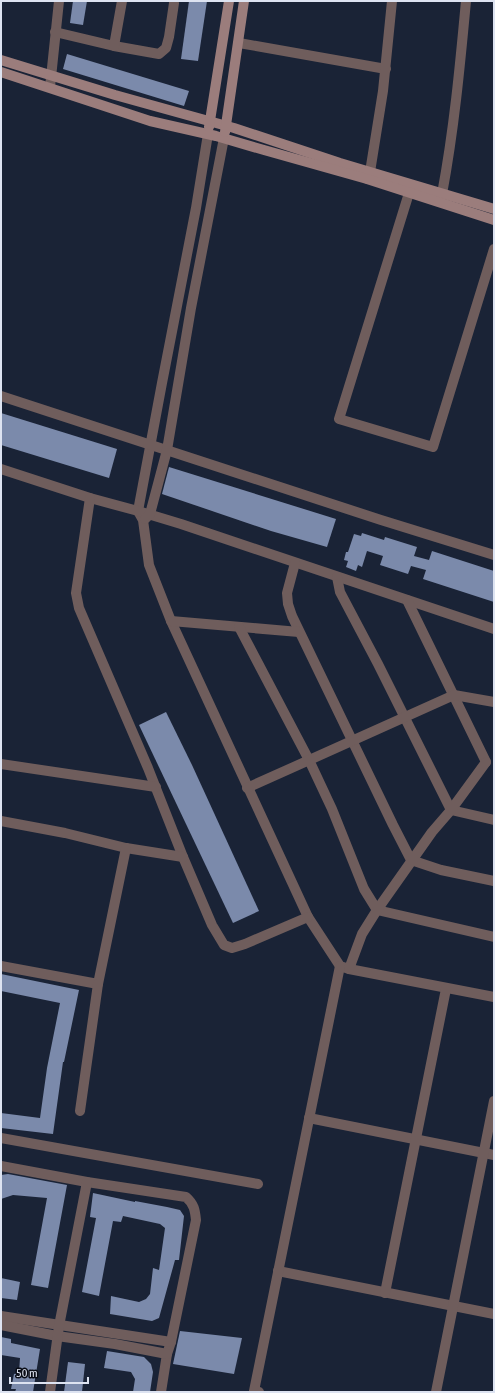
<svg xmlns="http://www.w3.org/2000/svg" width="495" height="1393" font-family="'Asap Condensed',sans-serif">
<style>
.building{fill:#7b8aab}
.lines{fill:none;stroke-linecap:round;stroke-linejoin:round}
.street{stroke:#6f5d5c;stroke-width:10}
.secondary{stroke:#9b7d7c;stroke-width:10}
</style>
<rect width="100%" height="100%" fill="#1a2336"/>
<g class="building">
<path d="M73,1H87L83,25L70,23Z"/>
<path d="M189,1H207L198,61L181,59Z"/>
<path d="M67,54L189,91L184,106L63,69Z"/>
<path d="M1,413L117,449L109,478L1,445Z"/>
<path d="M169,467L336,519L327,547L271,531L162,494Z"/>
<path d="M362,533L384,540L385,537L417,547L414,556L429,560L432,551L494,571V602L423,579L426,570L411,566L408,574L380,565L383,556L367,551L362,567L358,565L356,571L346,567L348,561L344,560L346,552H348L354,534L361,536Z"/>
<path d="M166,712L192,765L259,911L233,923L139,725Z"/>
<path d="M1,974L79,990L64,1062H63L53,1134L1,1128V1113L40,1118L47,1068L60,1003L1,991Z"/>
<path d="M8,1174L67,1185L48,1288L31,1285L47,1198L13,1195L1,1199V1175Z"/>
<path d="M93,1193L135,1202V1201L167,1207L180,1210L184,1216L179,1260H175L159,1318L152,1321L110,1314L111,1296L139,1302L146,1299L150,1294L153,1268L159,1270L165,1228L160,1224L123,1216L121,1222L113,1221L99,1296L82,1292L96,1218L90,1217Z"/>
<path d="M1,1278L20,1282L17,1300L1,1298Z"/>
<path d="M180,1331L242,1338L234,1374L173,1364Z"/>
<path d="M1,1337L11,1339V1343L40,1349L33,1392H15L16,1389H11L14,1374L19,1373L20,1358L1,1355Z"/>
<path d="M107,1351L144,1357L151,1364L153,1372L150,1392H133L135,1379L131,1372L104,1368Z"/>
<path d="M68,1362L85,1364L82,1392H64Z"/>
</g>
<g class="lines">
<g class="street">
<path d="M55,32L114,46L159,54L166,48L169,37L174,3"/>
<path d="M239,43L386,69"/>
<path d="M114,46L122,1"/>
<path d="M50,87L59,1"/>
<path d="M208,134L196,208L162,383L138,511L143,520L149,565L171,621L308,917L340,966L349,969L494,997"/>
<path d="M367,179L370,172L383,91L392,1"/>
<path d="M409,193L339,419L433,447L494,249"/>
<path d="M442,194C454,130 460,66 466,1"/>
<path d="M1,396L381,520L494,555"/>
<path d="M1,469L90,498L138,511L181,524L494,629"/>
<path d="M90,498L76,593L79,608L148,768L183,857L212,925L224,945L232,948L245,944L308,917"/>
<path d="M145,519L150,514L167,450L191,308L224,138"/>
<path d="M295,563L287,593L288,604L292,616L393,825L411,860L441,870L494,881"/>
<path d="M337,577L340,592L378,664L451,810L494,820"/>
<path d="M407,600L486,762"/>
<path d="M171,621L299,632"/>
<path d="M239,627L309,760L332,809L364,889L377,910L494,937"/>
<path d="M1,764L156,787"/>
<path d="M247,788L454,695L494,702"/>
<path d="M1,821L65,833L126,848L183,857"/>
<path d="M1,966L98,984L126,848"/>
<path d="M349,969L362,934L377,910L432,832L451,810L486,762"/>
<path d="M80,1111L98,984"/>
<path d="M309,1118L494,1155"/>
<path d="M1,1138L258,1184"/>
<path d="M1,1166L87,1182L186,1197C194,1204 195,1210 196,1220L171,1342L167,1354L161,1392"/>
<path d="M278,1271L494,1314"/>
<path d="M385,1293L446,989"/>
<path d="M1,1316L171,1342"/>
<path d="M1,1325L57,1336L115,1344L167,1354"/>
<path d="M50,1392L59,1326L87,1182"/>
<path d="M259,1392L254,1391L340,966"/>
<path d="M436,1392L494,1101"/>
</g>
<g class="secondary">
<path d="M1,60L115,95L234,128L340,163L494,209"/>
<path d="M1,72L150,121L216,136L264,150L367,179L494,220"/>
<path d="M209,127L229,1"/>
<path d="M225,132L244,1"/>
</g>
</g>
<rect width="495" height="1393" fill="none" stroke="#dde3f1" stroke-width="4"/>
<path d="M10 1377v6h78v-6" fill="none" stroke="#dde3f1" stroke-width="2"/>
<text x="16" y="1377" font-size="12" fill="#dde3f1" stroke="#090c15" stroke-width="3" paint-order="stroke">50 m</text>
</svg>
